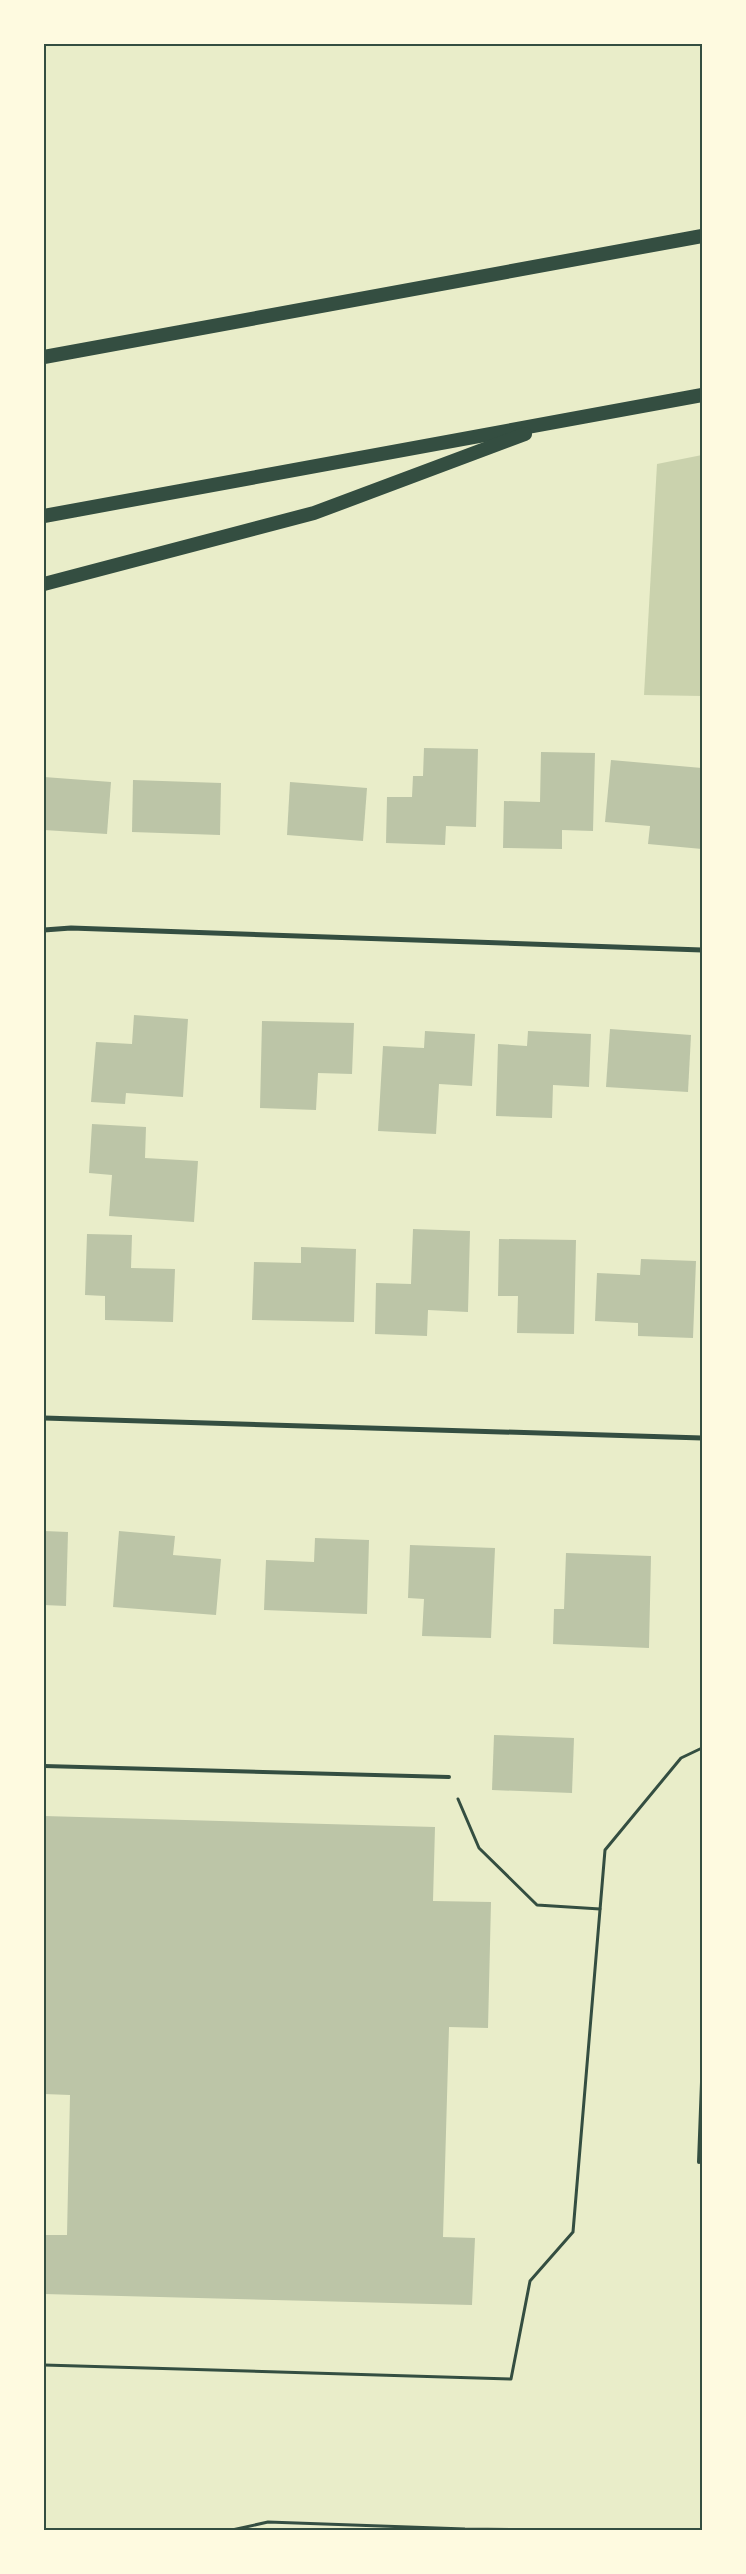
<svg xmlns="http://www.w3.org/2000/svg" width="746" height="2574" font-family="'IBM Plex Sans',sans-serif">
<style>
.green{fill:#cad2ad}
.building{fill:#bcc5a7}
.lines{fill:none;stroke-linecap:round;stroke-linejoin:round}
.path{stroke:#344e41;stroke-width:3}
.service{stroke:#344e41;stroke-width:4}
.minor{stroke:#344e41;stroke-width:5}
.trunk{stroke:#344e41;stroke-width:14}
.neatline{fill:none;stroke:#344e41;stroke-width:2}
</style>
<rect width="100%" height="100%" fill="#e9edc9"/>
<path class="green" d="M702,455V696L644,695L657,464Z"/>
<g class="building">
<path d="M424,748L478,749L476,827L446,826L445,845L386,843L387,797H412L413,776H423Z"/>
<path d="M541,752L595,753L593,831L562,830V849L503,848L504,801L540,802Z"/>
<path d="M611,760L702,768V849L648,844L650,826L605,822Z"/>
<path d="M44,777L111,782L107,834L44,830Z"/>
<path d="M133,780L221,783L220,835L132,832Z"/>
<path d="M290,782L367,788L363,841L287,835Z"/>
<path d="M134,1015L188,1019L183,1097L126,1093L125,1104L91,1102L96,1042L132,1044Z"/>
<path d="M262,1021L354,1023L352,1074L318,1073L316,1110L260,1108Z"/>
<path d="M610,1029L691,1035L688,1092L606,1087Z"/>
<path d="M425,1031L475,1034L472,1086L439,1084L436,1134L378,1131L383,1046L424,1048Z"/>
<path d="M528,1031L591,1034L589,1087L553,1085L552,1118L496,1116L498,1044L527,1046Z"/>
<path d="M92,1124L146,1127L145,1158L198,1161L194,1222L109,1216L112,1175L89,1173Z"/>
<path d="M413,1229L470,1231L468,1312L428,1310L427,1336L375,1334L376,1283L411,1284Z"/>
<path d="M87,1234L132,1235L131,1268L175,1269L173,1322L105,1320V1296L85,1295Z"/>
<path d="M499,1239L576,1240L574,1334L517,1333L518,1296H498Z"/>
<path d="M301,1247L356,1249L354,1322L252,1320L254,1262L301,1263Z"/>
<path d="M641,1259L696,1261L693,1338L638,1336V1323L595,1321L597,1273L640,1275Z"/>
<path d="M44,1531L68,1532L66,1606L44,1605Z"/>
<path d="M119,1531L175,1536L173,1555L221,1559L216,1615L113,1607Z"/>
<path d="M315,1538L369,1540L367,1614L264,1610L266,1560L314,1562Z"/>
<path d="M410,1545L495,1548L491,1638L422,1636L424,1599L408,1598Z"/>
<path d="M566,1553L651,1556L649,1648L553,1644L554,1609H564Z"/>
<path d="M494,1735L574,1738L572,1793L492,1790Z"/>
<path d="M44,1816L435,1827L433,1901L491,1902L488,2028L449,2027L443,2237L475,2238L472,2305L44,2294V2235H67L70,2095L44,2094Z"/>
</g>
<g class="lines">
<g class="path">
<path d="M458,1799L479,1848L537,1905L600,1909"/>
<path d="M44,2365L511,2379L530,2281L573,2232L605,1850L681,1758L702,1748"/>
<path d="M232,2530L268,2522L465,2529L579,2530"/>
</g>
<g class="service">
<path d="M44,1766L449,1777"/>
<path d="M699,2162L702,2082"/>
</g>
<g class="minor">
<path d="M44,930L71,928L702,950"/>
<path d="M44,1418L702,1438"/>
</g>
<g class="trunk">
<path d="M44,357L702,236"/>
<path d="M44,516L702,395"/>
<path d="M44,584L314,513L525,434"/>
</g>
</g>
<rect width="746" height="2574" fill="none" stroke="#fefae0" stroke-width="90"/>
<rect x="45" y="45" width="656" height="2484" class="neatline"/>
</svg>
